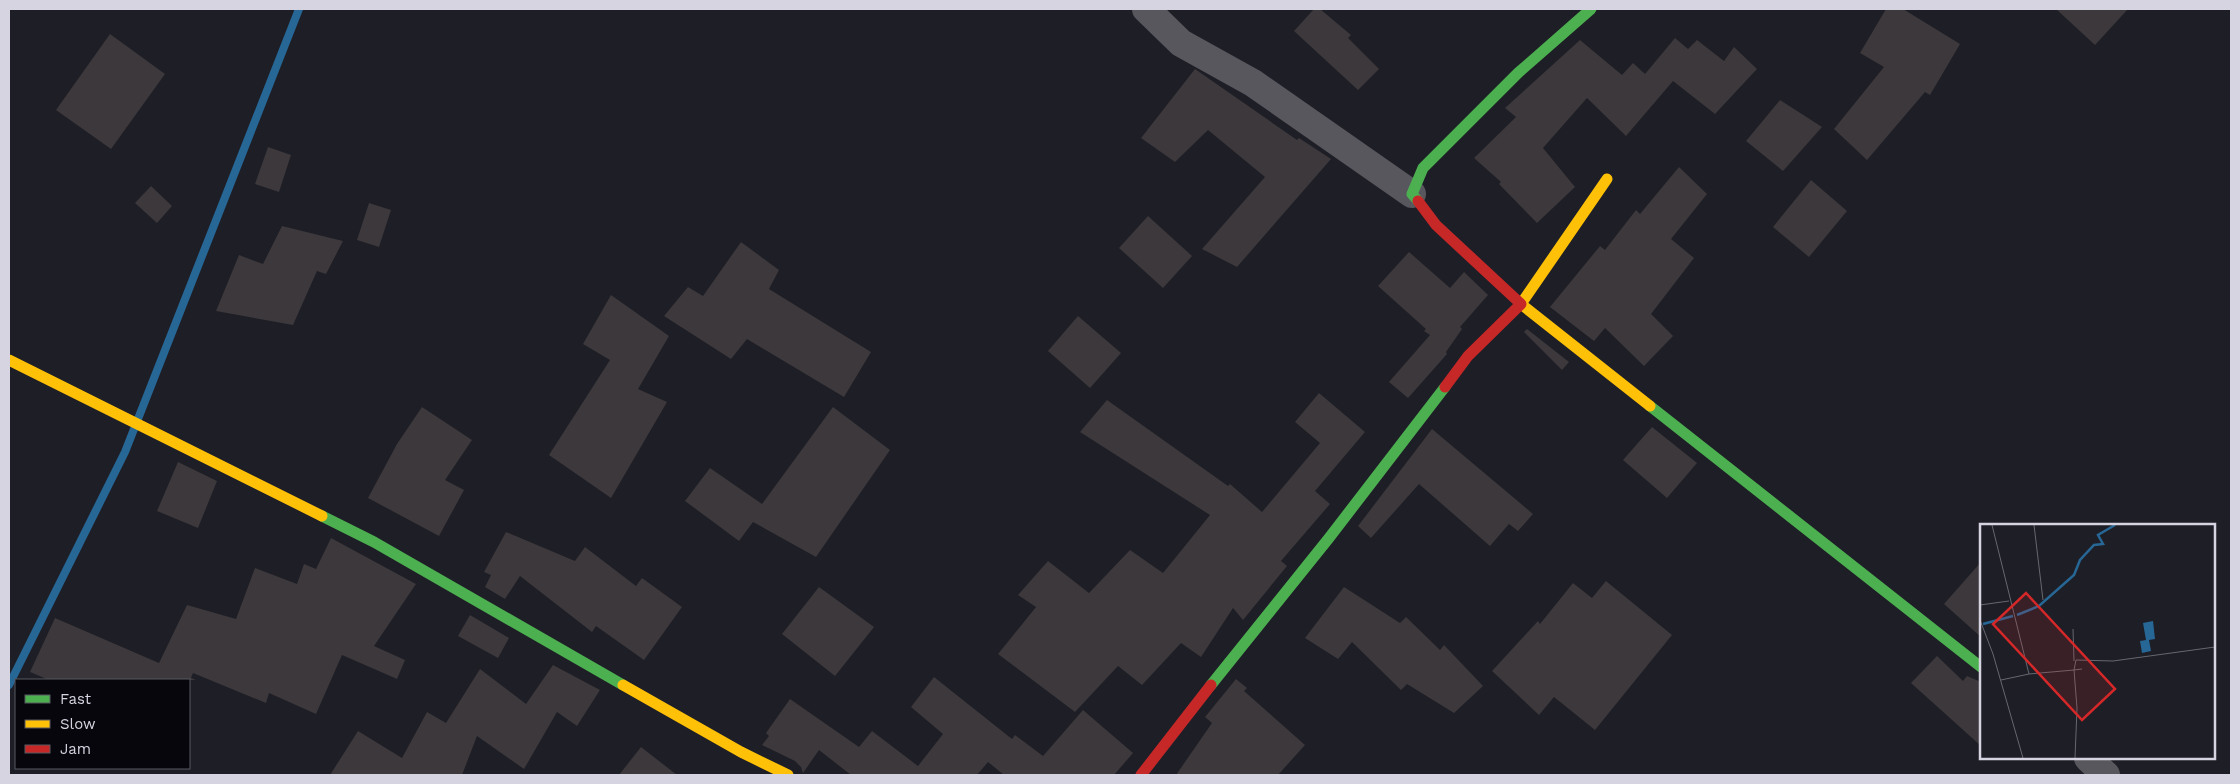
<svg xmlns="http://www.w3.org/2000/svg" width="2240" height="784" font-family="'Work Sans',sans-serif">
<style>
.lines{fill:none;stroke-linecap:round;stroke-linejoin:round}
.stream{stroke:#276796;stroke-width:8}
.building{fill:#3c383b}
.street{stroke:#58575e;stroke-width:28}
.fast{stroke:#4caf50;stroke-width:11}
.slow{stroke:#ffc107;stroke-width:11}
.jam{stroke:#c62828;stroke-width:11}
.inset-river{fill:none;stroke:#276796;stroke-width:2.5}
.inset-road{fill:none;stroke:#676770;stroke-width:1}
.view{fill:#d62828;fill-opacity:0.15;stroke:#d62828;stroke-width:2.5}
.inset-edge{fill:none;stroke:#d5d4e0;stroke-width:2.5}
</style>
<rect width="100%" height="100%" fill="#1e1e26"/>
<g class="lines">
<path class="stream" d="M9,685L125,452L299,9"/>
</g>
<g class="building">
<path d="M1314,9H1320L1351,35L1348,38L1379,69L1358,90L1294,31Z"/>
<path d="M1886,9H1903L1960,44L1930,95L1925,92L1867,160L1834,129L1884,67L1860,53Z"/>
<path d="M2056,9H2128L2095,45Z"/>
<path d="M110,34L165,74L111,149L56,110Z"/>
<path d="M1675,38L1688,49L1697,40L1724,61L1734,47L1757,69L1715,114L1673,81L1626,136L1587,98L1543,148L1575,187L1537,223L1499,184L1501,182L1474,158L1516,117L1505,108L1580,40L1622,75L1633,63L1645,74Z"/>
<path d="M1195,69L1297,140L1299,138L1331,159L1237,267L1202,249L1265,177L1208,130L1175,162L1141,138Z"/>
<path d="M1780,100L1822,127L1783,171L1746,141Z"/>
<path d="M268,147L291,155L279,192L255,184Z"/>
<path d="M1679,167L1707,194L1671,239L1694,258L1651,314L1673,336L1644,366L1605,328L1594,341L1550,307L1600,246L1605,250L1636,210L1640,214Z"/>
<path d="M1811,180L1847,211L1809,257L1773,227Z"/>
<path d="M151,186L172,206L157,223L135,203Z"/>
<path d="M369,203L391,210L379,247L357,240Z"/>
<path d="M1148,216L1192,256L1163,288L1119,248Z"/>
<path d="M282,226L343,241L326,274L317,271L293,325L216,311L239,255L263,264Z"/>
<path d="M741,242L779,270L769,289L871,352L844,397L747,339L731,359L664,316L688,287L703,296Z"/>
<path d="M1409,252L1450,288L1464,272L1488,295L1460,327L1462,329L1446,352L1447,354L1408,398L1389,382L1430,335L1424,331L1426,329L1378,286Z"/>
<path d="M611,295L669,336L638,389L667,402L611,498L549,455L610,360L583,344Z"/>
<path d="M1078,316L1121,353L1090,388L1048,351Z"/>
<path d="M1527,329L1569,362L1562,370L1524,332Z"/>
<path d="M1319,393L1365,432L1315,491L1330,504L1281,561L1287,566L1243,620L1233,608L1201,657L1181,643L1142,685L1118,666L1075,712L998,654L1036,607L1018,595L1048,561L1089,593L1130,550L1163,573L1210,515L1080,432L1107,400L1228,486L1230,484L1262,512L1320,443L1295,422Z"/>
<path d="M422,407L472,440L445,480L464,490L439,536L368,498L397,444Z"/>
<path d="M833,407L890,450L816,557L753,522L739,541L685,501L710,468L762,504Z"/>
<path d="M1652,427L1697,463L1667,498L1623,460Z"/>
<path d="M1432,429L1533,514L1518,531L1509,524L1490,546L1419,484L1371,538L1358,526Z"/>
<path d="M178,462L217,481L198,528L157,511Z"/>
<path d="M506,532L575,561L585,547L636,586L642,578L682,607L644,660L596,626L592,632L520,576L505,599L485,587L491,575L484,572Z"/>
<path d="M331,538L416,584L374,646L405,660L397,679L342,655L316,714L269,693L266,703L193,673L191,678L196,680H49L30,672L55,618L159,663L187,605L236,619L255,568L297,584L304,564L316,569Z"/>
<path d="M1981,562V637L1944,604Z"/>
<path d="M1606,581L1672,635L1595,730L1554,697L1539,715L1492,671L1538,621L1540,624L1573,583L1592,598Z"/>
<path d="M819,587L874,627L835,676L782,634Z"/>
<path d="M1344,587L1400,623L1406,617L1440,650L1444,645L1483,686L1454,713L1407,684L1401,690L1352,642L1338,659L1305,638Z"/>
<path d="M470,615L509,638L498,658L458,636Z"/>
<path d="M1937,656L1963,681L1967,676L1981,682V746L1911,683Z"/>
<path d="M553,665L600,690L577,726L557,712L524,769L477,736L462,775H330L358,731L402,758L427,712L446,723L480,669L526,704Z"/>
<path d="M934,677L1012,739L1015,735L1043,756L1083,710L1133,753L1114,775H1004L988,762L977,775H851L819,750L803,773L801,767L795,761L762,745L769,736L766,733L790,699L859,747L872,731L918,766L943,734L911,707Z"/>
<path d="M1236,679L1247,688L1244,691L1305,745L1278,775H1176L1212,723L1205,717Z"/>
<path d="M641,747L677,775H619Z"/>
</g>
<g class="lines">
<g class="street">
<path d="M1146,9L1181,43L1253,83L1412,194"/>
<path d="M2088,758L2106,775"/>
</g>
<g class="fast">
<path d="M1418,201L1412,194L1423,168L1518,73L1591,9"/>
<path d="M1650,406L1981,667"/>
<path d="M322,516L374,542L623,685"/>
<path d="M1211,685L1329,538L1445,387"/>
</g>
<g class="slow">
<path d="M1607,179L1521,304L1650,406"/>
<path d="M9,360L322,516"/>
<path d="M623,685L741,752L788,775"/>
</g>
<g class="jam">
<path d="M1418,201L1436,225L1521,304L1468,356L1445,387"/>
<path d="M1141,775L1211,685"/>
</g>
</g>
<g transform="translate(1980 524)">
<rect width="235" height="235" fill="#1e1e26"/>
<path d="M173,97L175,115L169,116L171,127L162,129L160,117L166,116L163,99Z" fill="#276796"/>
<path class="inset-river" d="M37,91L59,82L94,51L100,36L114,21L123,20L118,11L135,1M3,100L33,92"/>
<path class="inset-road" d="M12,1L49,150L94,146L96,136L133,137L235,123M54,1L63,76M0,81L29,77M0,96L13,130L43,234M93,105L94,137M21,156L49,150M95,234L97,184L94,146L102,145"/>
<path class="view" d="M46,69L135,165L102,196L13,100Z"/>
<rect width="235" height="235" class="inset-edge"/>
</g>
<rect width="2240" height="784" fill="none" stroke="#d5d4e0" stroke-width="20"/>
<rect x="15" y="679" width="175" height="90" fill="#06060c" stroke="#595861"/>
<rect x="25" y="695" width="25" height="8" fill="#4caf50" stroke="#595861"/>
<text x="60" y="704" font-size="15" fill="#d5d4e0">Fast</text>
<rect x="25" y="720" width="25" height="8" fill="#ffc107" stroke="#595861"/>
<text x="60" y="729" font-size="15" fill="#d5d4e0">Slow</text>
<rect x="25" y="745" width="25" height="8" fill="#c62828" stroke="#595861"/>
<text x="60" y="754" font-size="15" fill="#d5d4e0">Jam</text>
</svg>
